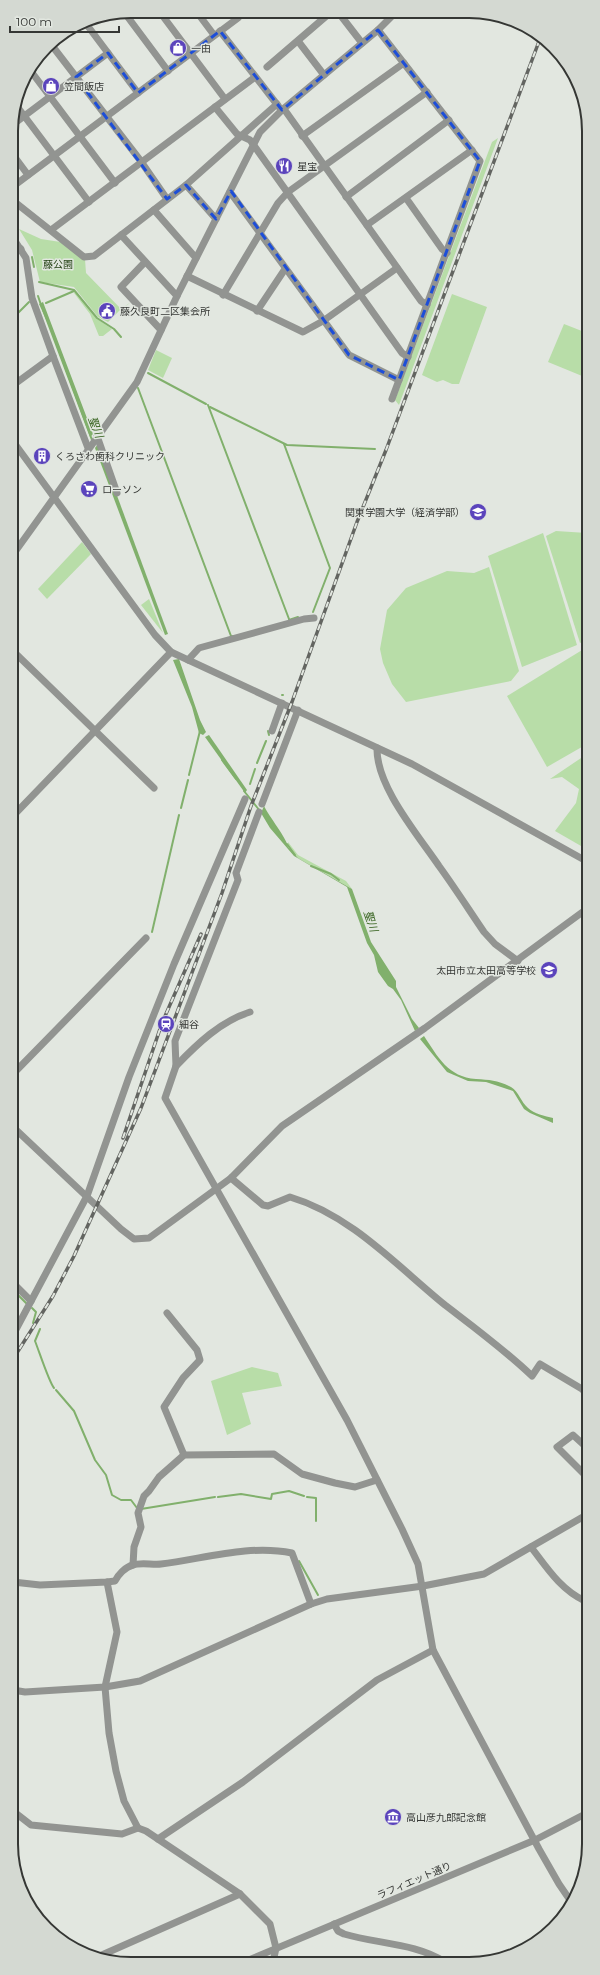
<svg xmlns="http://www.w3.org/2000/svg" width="600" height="1975" font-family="Montserrat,'Noto Sans JP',sans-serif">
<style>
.green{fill:#b8dda8}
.water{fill:#81b06c}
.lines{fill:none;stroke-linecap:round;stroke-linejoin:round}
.stream{stroke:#81b06c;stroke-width:2}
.minor{stroke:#929491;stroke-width:7}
.rail-casing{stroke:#636561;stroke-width:3.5}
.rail{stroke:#e2e7e0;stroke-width:2;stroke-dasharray:6;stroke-linecap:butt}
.marked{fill:none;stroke:#1d4ed8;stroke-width:3;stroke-dasharray:8 5;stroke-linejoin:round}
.labels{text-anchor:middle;stroke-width:3;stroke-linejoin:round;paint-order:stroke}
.poi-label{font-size:10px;fill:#353734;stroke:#e2e7e0;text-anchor:start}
.park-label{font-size:10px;fill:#224112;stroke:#e2e7e0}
.street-label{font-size:10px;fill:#353734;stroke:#e2e7e0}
.water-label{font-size:11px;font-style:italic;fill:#33601b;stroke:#e2e7e0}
.rim{fill:none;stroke:#353734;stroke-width:2}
</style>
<rect width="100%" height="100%" fill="#e2e7e0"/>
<g class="green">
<path d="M498,138L399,405L395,400L492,142Z"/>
<path d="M19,229L41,239L67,243L85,259L86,273L121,309L131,302L120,311H119L108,322L98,317L74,287L40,282L32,250Z"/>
<path d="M75,291L96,318L112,329L103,336H99L90,314L74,293Z"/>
<path d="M452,294L487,307L459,384H452L443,380L437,382L422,375Z"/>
<path d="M564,324L587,333V378L548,362Z"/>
<path d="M156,350L172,358L163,378L148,370Z"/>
<path d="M556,531L587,533V639L580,643L546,536Z"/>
<path d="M543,533L577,645L522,667L488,556Z"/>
<path d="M82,542L91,554L47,599L38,589Z"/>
<path d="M489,567L519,671L511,681L406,702L392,684L383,663L380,649L387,610L406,588L447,571L474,573Z"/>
<path d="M149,599L163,633L141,605Z"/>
<path d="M587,647V744L547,767L507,696Z"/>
<path d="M587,754L588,850L555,831L576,803L579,789L562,777L550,779Z"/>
<path d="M288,842L298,855L346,881L352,889L298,858L288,847Z"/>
<path d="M252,1367L278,1373L282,1386L242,1393L251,1424L227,1435L211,1381Z"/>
</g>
<g class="water">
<path d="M43,302L93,434L90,437L49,326L39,304Z"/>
<path d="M98,444L168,634L165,635L95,448Z"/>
<path d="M179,659L200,720L206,732L203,735L199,733L192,707L173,660Z"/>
<path d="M209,735L247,790L245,793L205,737Z"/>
<path d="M264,806C268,815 288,840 288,847L298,858L352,889L371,942L396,981V987L412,1019L419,1028L415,1031L401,1000L393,989L388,986L378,972L374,955L367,943L347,887L294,856L270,828L261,813Z"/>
<path d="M424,1036C438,1057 448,1077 476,1079C490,1080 497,1080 511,1087C519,1092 521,1102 528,1108C534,1114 545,1116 553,1118V1123L530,1113L524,1109L513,1091L486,1082L468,1081L447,1072L420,1039Z"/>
</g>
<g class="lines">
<g class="stream">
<path d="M32,257L34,267"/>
<path d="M39,282L74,290L97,318L114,329L121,337"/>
<path d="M38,296L41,305"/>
<path d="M46,303L74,291"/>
<path d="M43,310L92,440"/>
<path d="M11,320L29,302"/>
<path d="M148,373L206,404"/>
<path d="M138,388L231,636H232"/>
<path d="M208,405L289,619"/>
<path d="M210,407L287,445L375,449"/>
<path d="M284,444L330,568L313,612"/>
<path d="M289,620L298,617"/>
<path d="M282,695H283"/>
<path d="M268,731L269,735"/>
<path d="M222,760L236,779"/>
<path d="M257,763L266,741"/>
<path d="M189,775L200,731"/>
<path d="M250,784L255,769"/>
<path d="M244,791L260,811"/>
<path d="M181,808L188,780"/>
<path d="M287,844L295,855"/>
<path d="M311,866L331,874L339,880"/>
<path d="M152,932L179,815"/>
<path d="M13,1290L26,1303"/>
<path d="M32,1308L36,1312L33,1323"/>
<path d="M40,1329L35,1341C39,1351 49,1382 54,1388"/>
<path d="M56,1390L74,1411L95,1460L106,1475L112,1495L121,1500H131L137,1508"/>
<path d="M218,1497L241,1494L271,1499L272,1494L289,1491L304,1496"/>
<path d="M307,1497L316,1498V1521"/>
<path d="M141,1509L215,1497"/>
<path d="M299,1561L318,1595"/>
</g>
<g class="minor">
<path d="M159,11L225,99"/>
<path d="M196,11L214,35"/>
<path d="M124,12L168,71"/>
<path d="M338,12L362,43"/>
<path d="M84,21L138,93"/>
<path d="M378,30L480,161L392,399"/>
<path d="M220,31L279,107"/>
<path d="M298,41L324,75"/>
<path d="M50,43L140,160L167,199"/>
<path d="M267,67L331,12"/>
<path d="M30,70L115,183"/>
<path d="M16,105L89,202"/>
<path d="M215,107L237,134L250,140L402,353L408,357"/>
<path d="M284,109L421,301L427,305"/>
<path d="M11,126L108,53"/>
<path d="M302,136L404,63"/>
<path d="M11,152L28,175"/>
<path d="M186,185L216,219"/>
<path d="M11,188L238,18L233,12"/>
<path d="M230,192L349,355L399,380"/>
<path d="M346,197L449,120"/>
<path d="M406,198L442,249L447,253"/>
<path d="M11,199L84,257L94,256L186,185L277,104"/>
<path d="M154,210L196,258"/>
<path d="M367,225L472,150"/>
<path d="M51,230L255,77"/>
<path d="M11,235L26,258L32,298L53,356"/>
<path d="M121,235L177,296"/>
<path d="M11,254L21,249"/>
<path d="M145,262L121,287L161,330"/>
<path d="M187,276L303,332L323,321L397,268"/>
<path d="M223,295L278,203L288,192L427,92"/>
<path d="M257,311L285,269"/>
<path d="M12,386L53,356L88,448"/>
<path d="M97,436L117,493"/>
<path d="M12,440L155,635L171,652L412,764L588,862"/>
<path d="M12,556L137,382L177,296L260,132L282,110L378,30L395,13"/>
<path d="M12,650L154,788"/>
<path d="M188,660L199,648L304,619L314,618"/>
<path d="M272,731L282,703"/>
<path d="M377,748C376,786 418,835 439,866C455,888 469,910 484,932L495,944L518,961"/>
<path d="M262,804L298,710"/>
<path d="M259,812L236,873L238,880L175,1041L176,1066L165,1098L347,1420L402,1529L418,1564L433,1650L539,1849L559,1884L572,1903"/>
<path d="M12,817L171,652"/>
<path d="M176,1066C197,1044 221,1021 250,1012"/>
<path d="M12,1075L146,938"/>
<path d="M12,1126L121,1229L134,1239L149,1238L231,1178L282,1126L425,1028L588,908"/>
<path d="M231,1178L263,1205L268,1206L290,1197C351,1215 397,1266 445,1305C475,1328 505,1350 532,1376L540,1364L582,1389L588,1395"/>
<path d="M13,1283L31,1301"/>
<path d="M167,1313L197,1350L200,1360L183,1378L164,1407L184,1455"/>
<path d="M13,1335L87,1196L129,1077L174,964L245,799"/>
<path d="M588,1444L585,1446L573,1435L557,1447L588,1478"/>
<path d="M582,1471L588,1467"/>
<path d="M531,1547C547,1568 561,1590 585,1601L588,1600"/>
<path d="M133,1565L134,1547L141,1527L138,1513L144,1496L149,1491L159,1477L184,1455L274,1454L302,1474L335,1483L355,1487L377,1480"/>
<path d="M13,1582L40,1585L107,1582L115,1581C118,1575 125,1567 133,1565C141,1562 152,1565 161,1564C203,1559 249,1544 292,1553L311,1604"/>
<path d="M107,1582L117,1632L105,1687L109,1733L116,1771L124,1801L138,1828"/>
<path d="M585,1601L588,1613"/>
<path d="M13,1690L25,1692L105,1687L140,1681L311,1604L327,1599L423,1586L484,1574L588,1514"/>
<path d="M13,1811L31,1825L122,1834L138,1828L146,1831L240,1894L270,1924L276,1948L273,1962"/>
<path d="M158,1839L243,1782L377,1680L433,1650"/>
<path d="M334,1924L338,1931L344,1934C377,1944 416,1943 445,1962"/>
<path d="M95,1958L240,1894"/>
<path d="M244,1962L535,1840L589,1812"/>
</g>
<g class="rail-casing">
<g id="rail">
<path d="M123,1138L162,1023L201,934"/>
<path d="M13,1359L53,1296L74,1256L141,1108L222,893L251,806L292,702L357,522L386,450L541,36"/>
</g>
</g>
<use href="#rail" class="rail"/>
</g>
<path class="marked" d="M378,30L480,161L399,380L349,355L231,191L216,219L186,185L167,199L76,77L108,53L138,93L220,31L282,110Z"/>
<defs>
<g id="shop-disc" transform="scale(0.9)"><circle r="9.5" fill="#5b44bc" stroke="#e2e7e0"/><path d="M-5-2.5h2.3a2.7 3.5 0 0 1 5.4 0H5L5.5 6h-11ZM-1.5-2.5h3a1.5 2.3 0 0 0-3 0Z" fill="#fff"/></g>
<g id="restaurant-disc" transform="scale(0.9)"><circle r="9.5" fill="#5b44bc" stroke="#e2e7e0"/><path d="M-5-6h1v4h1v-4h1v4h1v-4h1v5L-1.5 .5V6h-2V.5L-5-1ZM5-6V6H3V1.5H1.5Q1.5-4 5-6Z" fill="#fff"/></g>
<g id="civic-disc" transform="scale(0.9)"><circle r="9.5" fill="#5b44bc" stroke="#e2e7e0"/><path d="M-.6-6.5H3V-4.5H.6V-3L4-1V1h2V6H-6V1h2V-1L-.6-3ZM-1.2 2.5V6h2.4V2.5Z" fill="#fff"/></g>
<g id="building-disc" transform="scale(0.9)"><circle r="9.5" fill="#5b44bc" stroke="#e2e7e0"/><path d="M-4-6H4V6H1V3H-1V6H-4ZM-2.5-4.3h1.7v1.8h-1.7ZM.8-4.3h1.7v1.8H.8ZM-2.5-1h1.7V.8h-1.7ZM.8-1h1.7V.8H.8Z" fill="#fff"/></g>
<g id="supermarket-disc" transform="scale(0.9)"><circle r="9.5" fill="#5b44bc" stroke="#e2e7e0"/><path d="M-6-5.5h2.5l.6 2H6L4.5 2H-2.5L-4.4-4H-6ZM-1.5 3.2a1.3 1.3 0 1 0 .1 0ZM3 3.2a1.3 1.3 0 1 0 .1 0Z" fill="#fff"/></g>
<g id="university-disc" transform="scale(0.9)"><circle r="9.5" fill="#5b44bc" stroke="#e2e7e0"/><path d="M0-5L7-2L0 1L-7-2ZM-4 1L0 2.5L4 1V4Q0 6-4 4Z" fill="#fff"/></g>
<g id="school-disc" transform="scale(0.9)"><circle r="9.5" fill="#5b44bc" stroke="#e2e7e0"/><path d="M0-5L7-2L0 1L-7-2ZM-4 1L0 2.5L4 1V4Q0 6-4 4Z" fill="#fff"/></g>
<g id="station-disc" transform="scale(0.9)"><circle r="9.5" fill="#5b44bc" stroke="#e2e7e0"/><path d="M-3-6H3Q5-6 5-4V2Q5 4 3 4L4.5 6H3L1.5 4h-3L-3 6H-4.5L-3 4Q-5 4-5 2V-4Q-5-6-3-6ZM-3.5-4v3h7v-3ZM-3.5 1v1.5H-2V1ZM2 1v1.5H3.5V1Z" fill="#fff"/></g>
<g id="museum-disc" transform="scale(0.9)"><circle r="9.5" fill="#5b44bc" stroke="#e2e7e0"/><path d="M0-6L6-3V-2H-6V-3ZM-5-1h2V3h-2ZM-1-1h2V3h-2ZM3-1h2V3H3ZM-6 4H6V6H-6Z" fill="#fff"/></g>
</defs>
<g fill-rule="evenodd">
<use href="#shop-disc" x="178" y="48"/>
<use href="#shop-disc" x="51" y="86"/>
<use href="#restaurant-disc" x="284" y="166"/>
<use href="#civic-disc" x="107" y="311"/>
<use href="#building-disc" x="42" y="456"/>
<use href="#supermarket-disc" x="89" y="489"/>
<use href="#university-disc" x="478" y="512"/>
<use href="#school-disc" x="549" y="970"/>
<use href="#station-disc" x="166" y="1024"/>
<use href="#museum-disc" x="393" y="1817"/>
</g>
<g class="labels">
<g class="poi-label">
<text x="191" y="52">一由</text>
<text x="64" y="90">笠間飯店</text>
<text x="297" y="170">星宝</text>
<text x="120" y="315">藤久良町二区集会所</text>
<text x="55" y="460">くろさわ歯科クリニック</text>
<text x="102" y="493">ローソン</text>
<text x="465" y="516" text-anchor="end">関東学園大学（経済学部）</text>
<text x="536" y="974" text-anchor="end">太田市立太田高等学校</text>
<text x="179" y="1028">細谷</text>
<text x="406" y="1821">高山彦九郎記念館</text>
</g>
<g class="park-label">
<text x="58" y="268">藤公園</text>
</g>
<g class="street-label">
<text transform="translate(414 1880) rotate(-23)" y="4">ラフィエット通り</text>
</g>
<g class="water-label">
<text transform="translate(96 427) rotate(69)" y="4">聖川</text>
<text transform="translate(371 921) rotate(71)" y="4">聖川</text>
</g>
</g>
<path d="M0 0H600V1975H0ZM131 18H469A113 113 0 0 1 582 131V1844A113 113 0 0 1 469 1957H131A113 113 0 0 1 18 1844V131A113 113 0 0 1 131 18Z" fill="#d4d9d2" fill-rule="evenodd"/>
<path class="rim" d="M131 18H469A113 113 0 0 1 582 131V1844A113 113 0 0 1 469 1957H131A113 113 0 0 1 18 1844V131A113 113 0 0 1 131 18Z"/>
<path d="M10 26v6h109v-6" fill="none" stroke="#353734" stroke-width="2"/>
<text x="16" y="26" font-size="12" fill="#353734" stroke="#e2e7e0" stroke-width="3" paint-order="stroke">100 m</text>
</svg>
